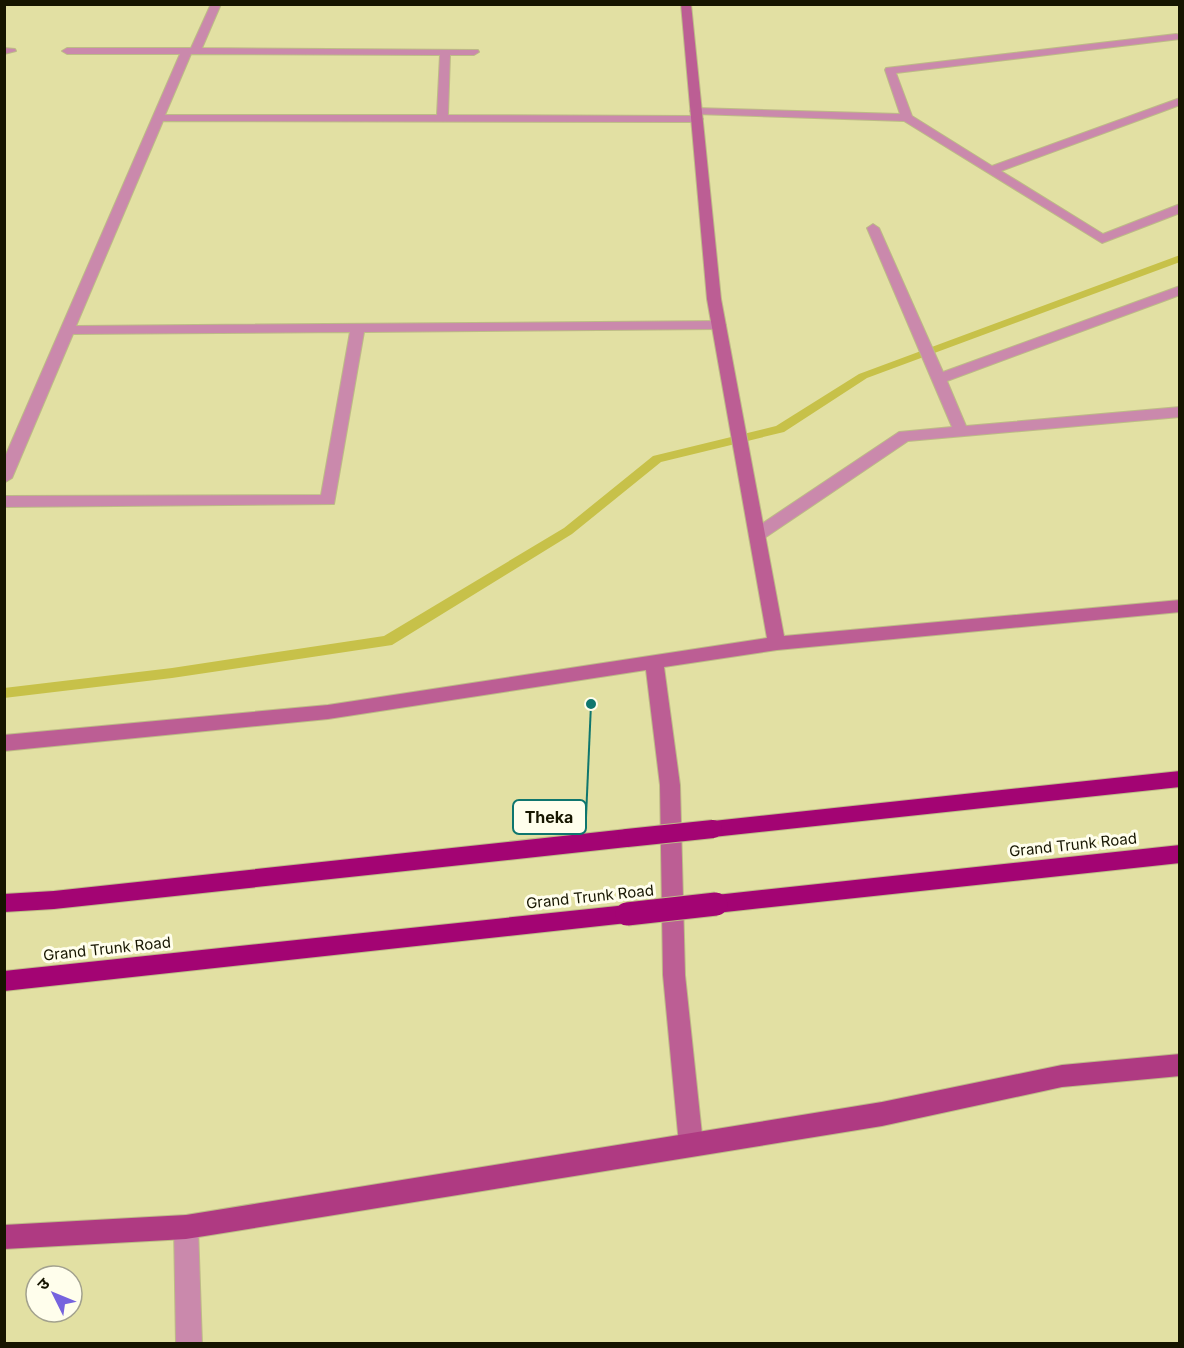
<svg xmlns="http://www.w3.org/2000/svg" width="1184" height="1348" font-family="Inter,'Noto Sans Devanagari',sans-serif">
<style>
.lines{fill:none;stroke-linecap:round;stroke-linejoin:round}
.stream{fill:#c7c149;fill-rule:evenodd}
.street-casing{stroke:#bdbb86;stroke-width:2}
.secondary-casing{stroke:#bdbb86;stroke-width:2}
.primary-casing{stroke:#bdbb86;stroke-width:2}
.highway-casing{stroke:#bdbb86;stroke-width:2}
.street{fill:#ca89ac;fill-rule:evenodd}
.secondary{fill:#bc5e94;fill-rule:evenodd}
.primary{fill:#af3a82;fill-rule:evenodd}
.highway{fill:#a30473;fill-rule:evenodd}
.highway-bridge-far1-casing{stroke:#bdbb86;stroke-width:20;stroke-linecap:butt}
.highway-bridge-casing{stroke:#bdbb86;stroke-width:25;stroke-linecap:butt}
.highway-bridge-far1{stroke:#a30473;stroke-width:18}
.highway-bridge{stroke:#a30473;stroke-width:23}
.labels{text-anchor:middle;stroke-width:6;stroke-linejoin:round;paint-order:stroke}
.street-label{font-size:15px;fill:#161500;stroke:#fffeec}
.leader{fill:none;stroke:#0f766e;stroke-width:2}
.callout-dot{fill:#0f766e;stroke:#fffeec;stroke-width:2}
.callout{fill:#fffeec;stroke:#0f766e;stroke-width:2}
.callout-label{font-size:16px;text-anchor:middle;font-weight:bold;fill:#161500}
</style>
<rect width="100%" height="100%" fill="#e2e0a3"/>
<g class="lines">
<path class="stream" d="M1180,255V262L867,378L784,432L661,462L572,534L392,645L172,678L4,698V688L172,668L384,636L564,528L653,456L776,426L859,374Z"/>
<g class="street-casing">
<g id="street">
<path d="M211,4H221L202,48L478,50L479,52L474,55H450L448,115L697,116L703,119L697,122L163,121L76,326L719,321L726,325L719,329L364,332L334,504L4,507V496L321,495L350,332L73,334L12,478L4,483V459L180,54H67L62,51L67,48H191ZM191,54L440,55L437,115H165Z"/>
<path d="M1176,34L1180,35V39L896,73L912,116L992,166L1180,98V105L1001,171L1103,234L1180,204V213L1102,243L904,121L696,114L690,111L696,108L900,114L885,70L886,68Z"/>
<path d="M4,48L15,49L16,51L4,54Z"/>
<path d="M873,224L879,228L943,372L1180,286V295L947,381L966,426L1180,407V417L908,441L763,539H751L749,535L751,531L899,432L952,427L867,228Z"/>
<path d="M186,1215L195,1218L198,1227L202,1344H176L174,1227L177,1218Z"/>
</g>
</g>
<g class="secondary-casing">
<path id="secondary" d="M681,4H691L721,299L784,636L1180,600V612L777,650L664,667L680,785L685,975L703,1144L699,1152L691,1156L683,1152L679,1144L663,975L660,785L646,670L328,719L4,751V735L328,705L767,638L707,299Z"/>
</g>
<g class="primary-casing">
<path id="primary" d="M1180,1054V1076L1062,1087L882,1126L186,1239L4,1249V1225L186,1215L882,1102L1062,1065Z"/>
</g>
<g class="highway-casing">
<g id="highway">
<path d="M1180,771V787L713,837L706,835L703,829L706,823L713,821Z"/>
<path d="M627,829L634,832L637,838L634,844L627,847L54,909L4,912V894L54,891Z"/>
<path d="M1180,845V863L716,913L709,911L706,904L709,897L716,895Z"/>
<path d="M627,905L634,907L637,914L634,921L627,923L4,991V971Z"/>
</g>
</g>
<use href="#street" class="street"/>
<use href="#secondary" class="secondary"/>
<use href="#primary" class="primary"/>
<use href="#highway" class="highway"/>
<g class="highway-bridge-far1-casing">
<path id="highway-bridge-far1" d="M627,838L713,829"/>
</g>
<g class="highway-bridge-casing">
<path id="highway-bridge" d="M627,914L716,904"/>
</g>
<use href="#highway-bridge-far1" class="highway-bridge-far1"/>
<use href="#highway-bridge" class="highway-bridge"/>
</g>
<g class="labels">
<g class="street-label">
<text transform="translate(1073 845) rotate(-6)" y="5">Grand Trunk Road</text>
<text transform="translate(590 897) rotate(-6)" y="5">Grand Trunk Road</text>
<text transform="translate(107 949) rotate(-6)" y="5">Grand Trunk Road</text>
</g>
</g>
<path class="leader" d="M591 704L586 817"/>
<circle class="callout-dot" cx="591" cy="704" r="6"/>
<rect class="callout" x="513" y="800" width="73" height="34" rx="6"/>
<g class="callout-label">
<text x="549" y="823">Theka</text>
</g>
<rect width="1184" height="1348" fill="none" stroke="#161500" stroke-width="12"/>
<g transform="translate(54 1294) rotate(313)"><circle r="28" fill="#fffeec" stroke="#a2a18e" stroke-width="1.5"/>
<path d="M0-4.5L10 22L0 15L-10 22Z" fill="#7663de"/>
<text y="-9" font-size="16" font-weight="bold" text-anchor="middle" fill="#161500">उ</text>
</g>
</svg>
